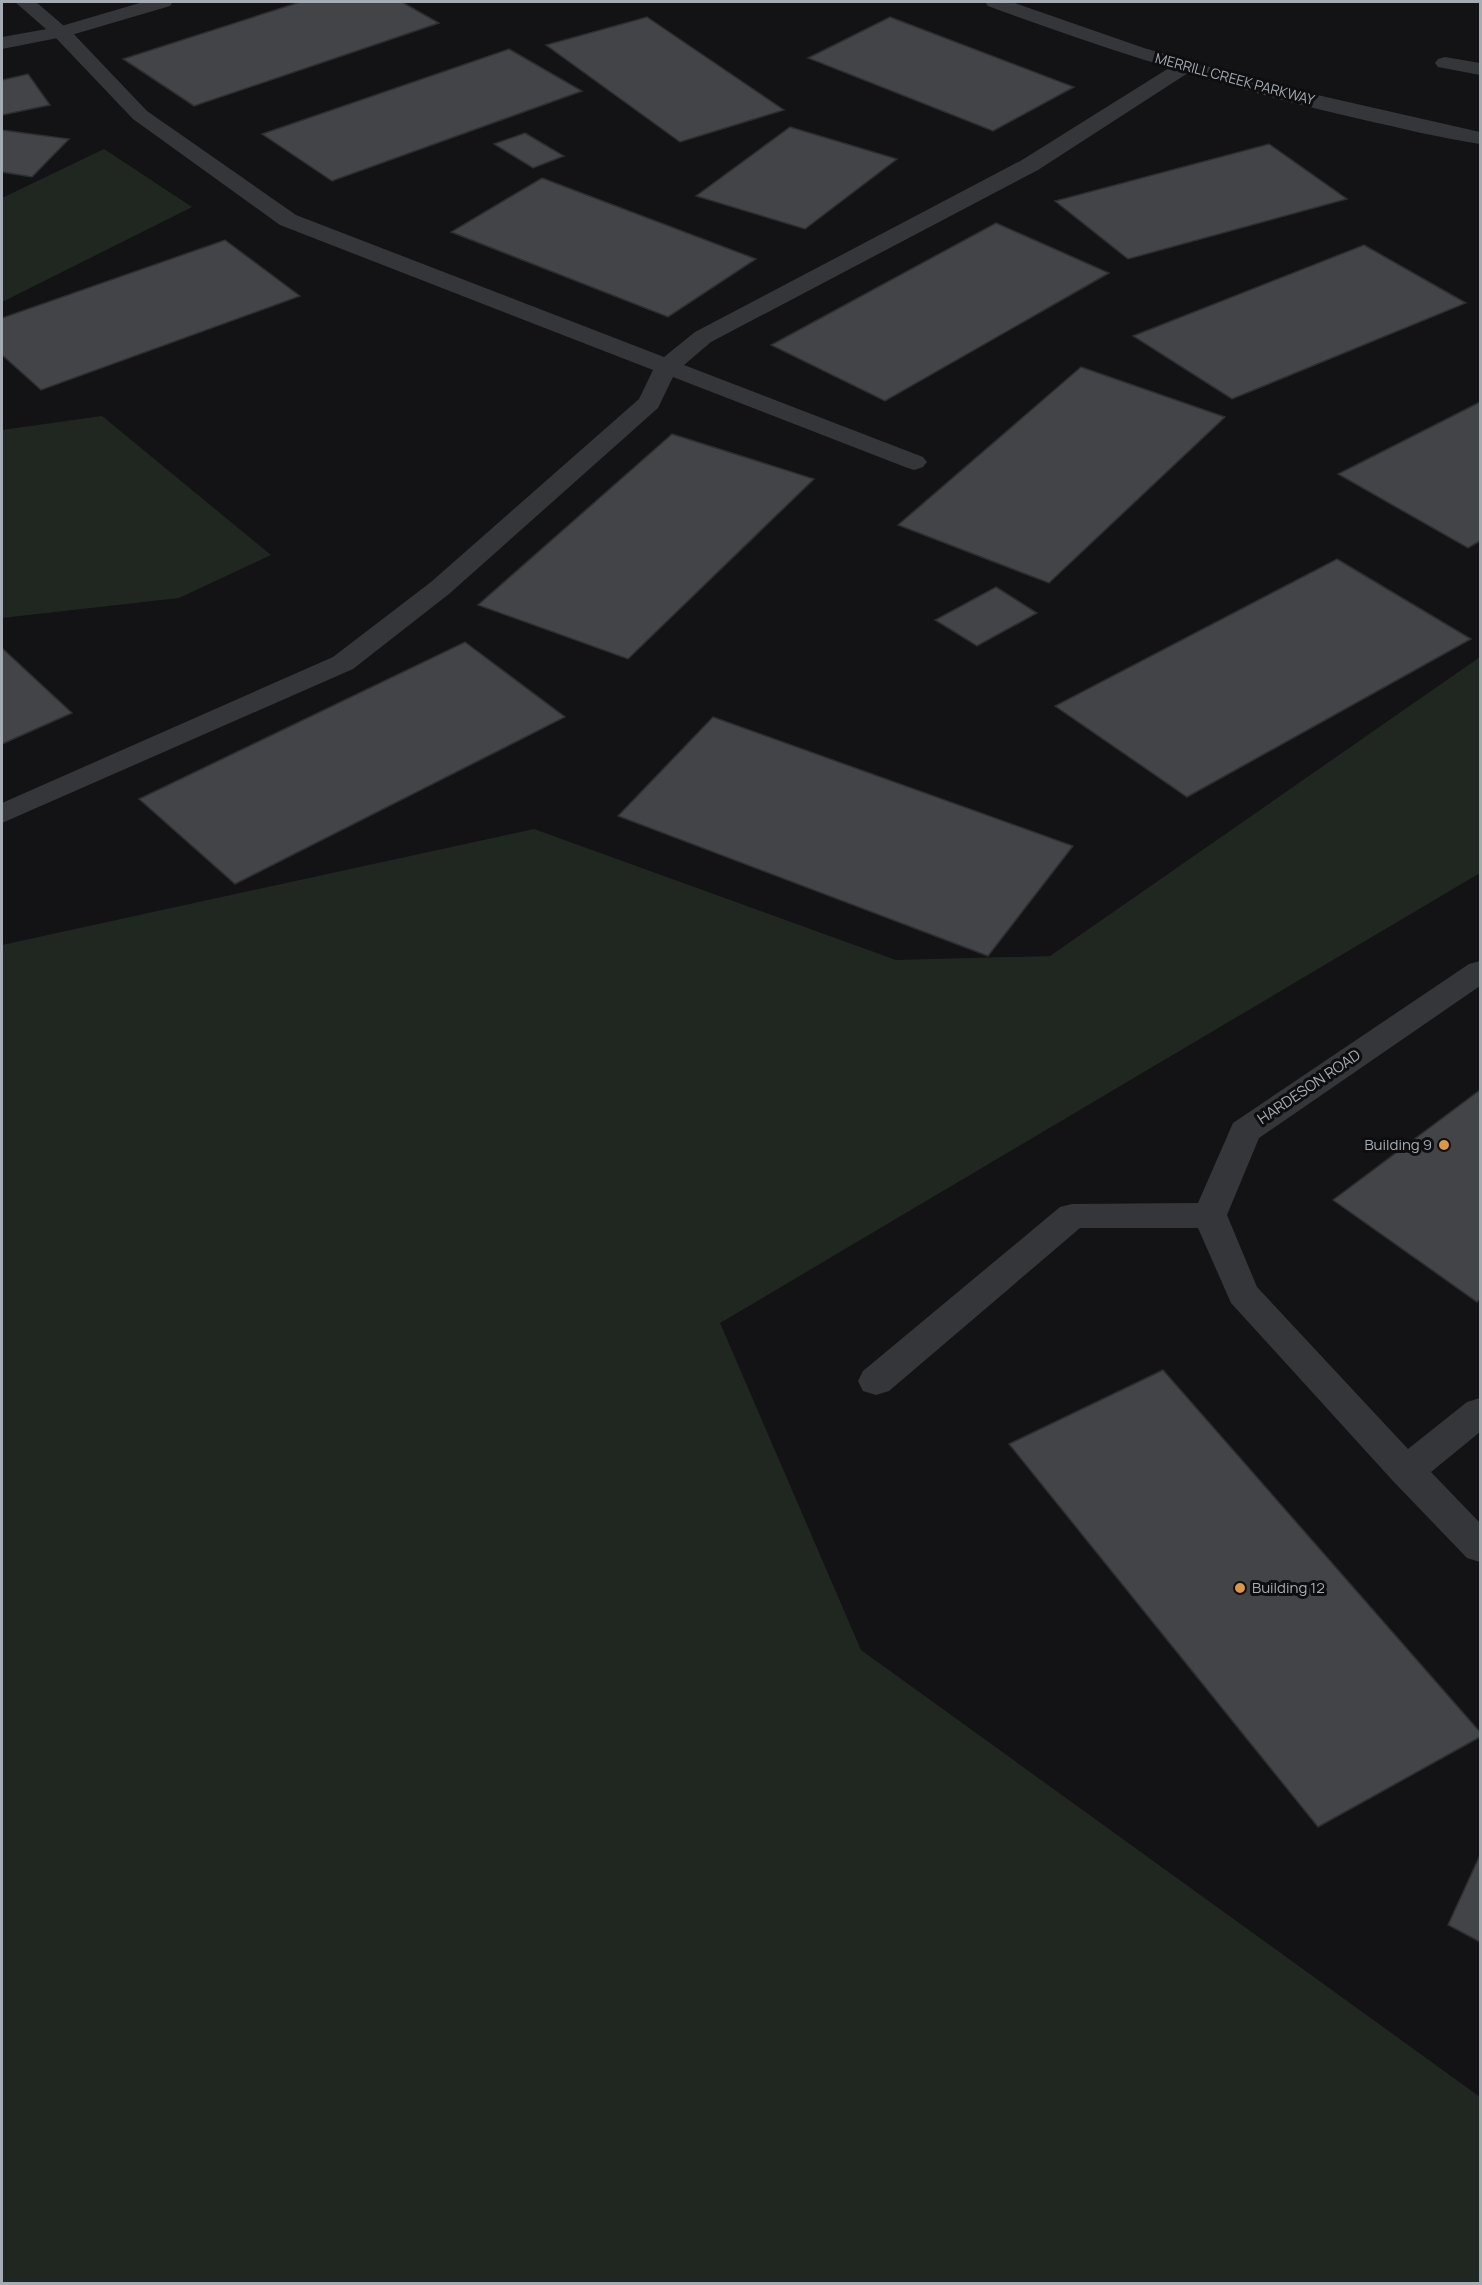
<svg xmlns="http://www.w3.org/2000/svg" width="1482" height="2285" font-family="Manrope,sans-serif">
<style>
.green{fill:#202720}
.building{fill:#424447;stroke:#2d2e30;stroke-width:1.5}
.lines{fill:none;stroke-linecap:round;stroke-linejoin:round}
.service{fill:#353639;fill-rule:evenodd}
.minor{fill:#353639;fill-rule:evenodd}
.tertiary{fill:#353639;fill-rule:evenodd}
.poi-dot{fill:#dd9743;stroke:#0e0e10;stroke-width:2}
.labels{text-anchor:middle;stroke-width:6;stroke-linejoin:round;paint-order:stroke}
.far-street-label{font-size:14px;fill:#a6acb3;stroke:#0e0e10}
.street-label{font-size:15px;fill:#a6acb3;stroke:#0e0e10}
.poi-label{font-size:15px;fill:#a6acb3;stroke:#0e0e10;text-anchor:end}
</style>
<rect width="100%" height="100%" fill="#131315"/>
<g class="green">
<path d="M104,149L192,207L2,302V198Z"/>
<path d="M102,416L271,555L179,598L2,618V430Z"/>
<path d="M1480,657V873L720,1323L861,1650L1480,2097V2283H2V945L534,829L896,960L1050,956Z"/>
</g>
<g class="building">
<path d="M300,2H402L439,23L194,106L123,59Z"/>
<path d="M647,17L784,110L680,142L546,45Z"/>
<path d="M890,17L1074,87L993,131L808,58Z"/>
<path d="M509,49L582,91L332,181L262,134Z"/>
<path d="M28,74L50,105L2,115V80Z"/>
<path d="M790,127L897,159L805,229L696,196Z"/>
<path d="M2,130L69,139L32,177L2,172Z"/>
<path d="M525,133L564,156L533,168L494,144Z"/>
<path d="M1269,144L1347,199L1128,259L1055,201Z"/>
<path d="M542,178L756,259L668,317L451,232Z"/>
<path d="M996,223L1109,273L885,401L771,345Z"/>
<path d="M225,240L300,296L41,390L2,355V318Z"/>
<path d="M1364,245L1466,303L1232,399L1133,336Z"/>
<path d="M1081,367L1225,417L1049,583L898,525Z"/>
<path d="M1480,402V541L1468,548L1338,474Z"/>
<path d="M672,434L814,479L628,659L478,605Z"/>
<path d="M1337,559L1471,639L1187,797L1055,706Z"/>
<path d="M996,587L1037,613L977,646L935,620Z"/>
<path d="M465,642L565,717L235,884L139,799Z"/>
<path d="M2,648L72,713L2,744Z"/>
<path d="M713,717L1073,846L988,956L618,816Z"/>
<path d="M1480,1090V1299L1477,1302L1333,1200Z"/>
<path d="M1163,1370L1480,1732V1737L1318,1827L1009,1444Z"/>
<path d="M1480,1855V1942L1448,1925Z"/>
</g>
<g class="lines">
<g class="service">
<path d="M61,26L68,28L147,111L296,215L664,357L695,332L1022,160L1177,63H1191L1194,67L1191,71L1038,170L711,342L684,365L923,457L927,462L923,467L914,470L905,467L673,377L658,408L449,594L353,669L2,823V803L333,657L431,582L639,399L653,370L280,225L133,119L54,36L51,32L54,28Z"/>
<path d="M1445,57L1480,63V75L1438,67L1435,63L1438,59Z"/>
</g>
<g class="minor">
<path d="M15,2H36L71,32L68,36H54Z"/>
<path d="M1480,961V986L1259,1138L1227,1215L1257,1287L1408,1449L1467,1402L1480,1398V1432L1431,1472L1480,1523V1562L1467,1558L1393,1481L1231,1303L1198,1228H1080L889,1391L876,1395L863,1391L858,1381L863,1371L1060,1207L1072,1204L1198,1203L1233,1123L1469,964Z"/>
</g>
<g class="tertiary">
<path d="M143,2H173L170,6L68,36L2,49V37L58,27Z"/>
<path d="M985,2H1012L1144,48L1265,83L1480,132V144C1440,138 1400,128 1360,119C1233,90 1110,51 988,6Z"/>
</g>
</g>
<g class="poi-dot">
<circle cx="1444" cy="1145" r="6"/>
<circle cx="1240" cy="1588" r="6"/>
</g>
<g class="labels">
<g class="far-street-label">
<text transform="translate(1235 79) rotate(15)" y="5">MERRILL CREEK PARKWAY</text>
</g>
<g class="street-label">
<text transform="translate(1309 1087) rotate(-34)" y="5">HARDESON ROAD</text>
</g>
<g class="poi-label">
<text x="1432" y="1150">Building 9</text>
<text x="1252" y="1593" text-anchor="start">Building 12</text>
</g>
</g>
<rect width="1482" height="2285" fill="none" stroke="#a6acb3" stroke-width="6"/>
</svg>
